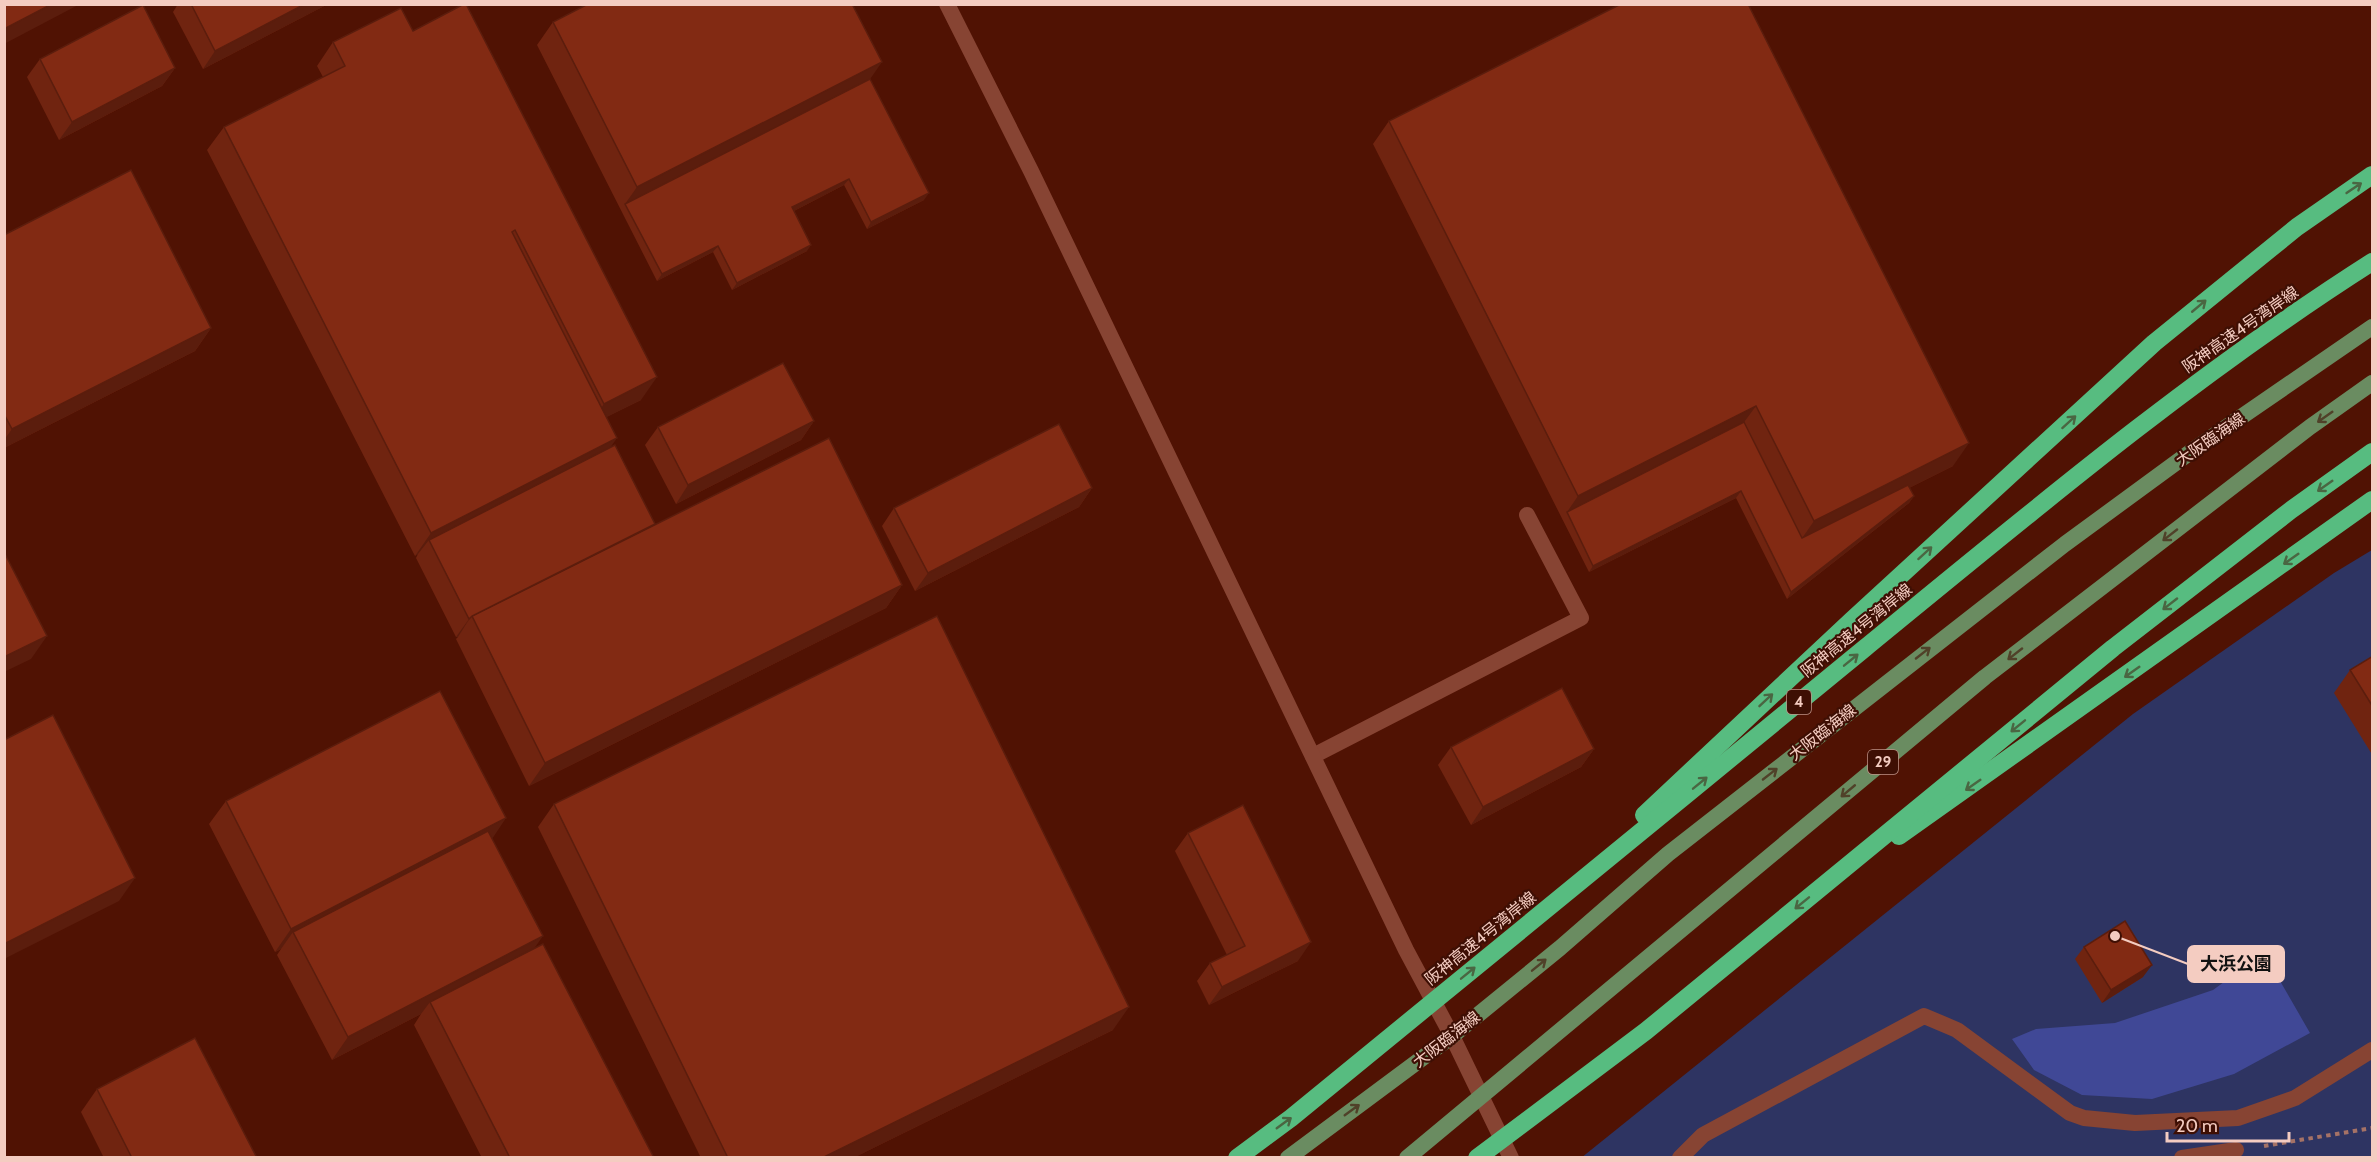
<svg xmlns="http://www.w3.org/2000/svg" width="2377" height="1162" font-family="Cabin,'Noto Sans JP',sans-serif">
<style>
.green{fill:#2e3462}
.forest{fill:#404896}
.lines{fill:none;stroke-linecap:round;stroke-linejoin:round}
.path{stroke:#a57266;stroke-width:4;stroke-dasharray:4.5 4.5;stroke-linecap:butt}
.service{stroke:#874433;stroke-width:16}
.tertiary{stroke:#874433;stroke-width:16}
.primary{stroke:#6a8c61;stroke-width:16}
.motorway{stroke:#57bc80;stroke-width:18}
.wall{fill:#702410}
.shaded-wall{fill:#5b1d0d}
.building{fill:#822a13;stroke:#5b1d0d;stroke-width:1.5}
.oneway{stroke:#4a6642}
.oneway2{stroke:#504129}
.labels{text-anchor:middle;stroke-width:4.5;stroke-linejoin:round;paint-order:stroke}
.shield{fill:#3e0f04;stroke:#bd9388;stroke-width:1.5}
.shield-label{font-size:15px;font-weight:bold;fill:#f4ccc1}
.street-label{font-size:16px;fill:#f4ccc1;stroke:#3e0f04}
.leader{fill:none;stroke:#f4ccc1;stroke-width:2}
.callout-dot{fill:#f4ccc1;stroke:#3e0f04;stroke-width:2}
.callout{fill:#f4ccc1;stroke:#f4ccc1;stroke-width:2}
.callout-label{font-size:18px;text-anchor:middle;font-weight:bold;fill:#111}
</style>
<rect width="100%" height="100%" fill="#501203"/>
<path class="green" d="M2372,550V1157L1581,1158L2133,714L2334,573Z"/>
<path class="forest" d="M2264,953L2310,1033L2234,1074L2152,1099L2082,1095L2034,1070L2012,1039L2036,1029L2115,1023L2213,990Z"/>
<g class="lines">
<path class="path" d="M2264,1146L2372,1128"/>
<g class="service">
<path d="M1313,756L1581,618L1527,515"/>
<path d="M1680,1158L1703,1135L1924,1016L1957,1030L2070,1113L2084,1118L2135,1123L2238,1118L2295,1098L2372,1050"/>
<path d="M2182,1158L2236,1150"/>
</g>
<path class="tertiary" d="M947,4L1031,171L1406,950L1452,1036L1511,1158"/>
<g class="primary">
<path d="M1288,1158L1452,1036L1560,948L1668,854L2065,544L2196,448L2372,327"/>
<path d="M1407,1158L1985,677L2310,427L2372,383"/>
</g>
<g class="motorway">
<path d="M1644,815L1852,620L2154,343L2297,227L2372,175"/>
<path d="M1899,836L2372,500"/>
<path d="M1237,1158L1291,1118C1483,961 1674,805 1865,648C2030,513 2193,376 2372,262"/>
<path d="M1477,1158L1646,1031L2113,648L2291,510L2372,452"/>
</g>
</g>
<g class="wall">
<path d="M178,4H328L203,69L173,12Z"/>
<path d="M553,22L870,79L924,200L867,229L844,185L794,211L807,251L732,290L713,252L657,281L537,45Z"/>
<path d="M413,31L641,400L606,417L611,447L655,524L902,585L886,608L529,786L456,639L458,637H456L416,558L418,554L415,556L207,150L224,127L323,77L317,66L333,42Z"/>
<path d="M40,59L175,68L162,86L59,140L27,77Z"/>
<path d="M1389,121L1953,466L1909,488L1914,496L1909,503L1787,599L1736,498L1589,572L1373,144Z"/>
<path d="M4,235L211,328L195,351L4,448Z"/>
<path d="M814,421L801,440L676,504L645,445L658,427Z"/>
<path d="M1092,488L1079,507L915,591L882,526L894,508Z"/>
<path d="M2373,656V756L2334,693L2350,670Z"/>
<path d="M1451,747L1594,749L1581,767L1471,825L1438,765Z"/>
<path d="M226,801L492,838L534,948L654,1158H482L414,1025L421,1014L332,1060L277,955L281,949L275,952L209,824Z"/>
<path d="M554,804L1113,1030L853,1158H701L538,827Z"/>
<path d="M1188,833L1298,961L1209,1005L1197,981L1210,963L1227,955L1175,851Z"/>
<path d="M2084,947L2143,977L2102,1003L2075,959Z"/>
<path d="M97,1089L257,1158H104L81,1112Z"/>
</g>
<g class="shaded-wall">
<path d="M52,4H80L4,44V29Z"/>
<path d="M305,4H328L203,69L215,51Z"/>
<path d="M882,62L866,85L625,204L637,187Z"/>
<path d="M175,68L162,86L59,140L72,122Z"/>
<path d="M849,179L844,185L788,214L792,207Z"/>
<path d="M929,193L924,200L867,229L871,222Z"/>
<path d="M811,245L807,251L732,290L737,283Z"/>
<path d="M718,246L713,252L657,281L662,274Z"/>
<path d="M211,328L195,351L4,448V440L12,429Z"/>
<path d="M657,377L641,400L587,427L604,404Z"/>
<path d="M1756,406L1739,429L1567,512L1578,496Z"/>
<path d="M814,421L801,440L676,504L688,485Z"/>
<path d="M617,438L601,461L429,540L418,554L415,556L431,533Z"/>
<path d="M1969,443L1953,466L1798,544L1814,521Z"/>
<path d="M1092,488L1079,507L915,591L928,573Z"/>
<path d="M1741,491L1736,498L1589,572L1593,566Z"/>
<path d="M1914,496L1909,503L1787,599L1791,592Z"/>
<path d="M902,585L886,608L529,786L545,763Z"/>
<path d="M470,618L458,637H456L469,619Z"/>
<path d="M47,636L31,659L4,672V657Z"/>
<path d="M1594,749L1581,767L1471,825L1483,807Z"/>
<path d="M506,818L490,842L293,932L281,949L275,952L291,929Z"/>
<path d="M135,878L119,901L4,959V944Z"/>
<path d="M543,936L526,960L430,1002L421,1014L332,1060L348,1037Z"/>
<path d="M1311,942L1298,961L1209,1005L1222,987Z"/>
<path d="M2152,965L2143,977L2102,1003L2111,990Z"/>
<path d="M1129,1007L1113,1030L853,1158H822Z"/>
</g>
<g class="building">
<path d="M4,4H52L4,29Z"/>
<path d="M191,4H305L215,51Z"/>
<path d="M464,4H466L657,377L604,404L515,230L512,232L617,438L431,533L224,127L345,66L333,42L401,8L413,31Z"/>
<path d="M588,4H852L882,62L637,187L553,22Z"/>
<path d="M1621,4H1748L1969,443L1814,521L1756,406L1578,496L1389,121Z"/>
<path d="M143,5L175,68L72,122L40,59Z"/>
<path d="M870,79L929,193L871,222L849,179L792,207L811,245L737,283L718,246L662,274L625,204Z"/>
<path d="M131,170L211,328L12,429L4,414V235Z"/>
<path d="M783,363L814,421L688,485L658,427Z"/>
<path d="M1744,422L1802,538L1908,485L1914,496L1791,592L1741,491L1593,566L1567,512Z"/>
<path d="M1059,424L1092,488L928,573L894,508Z"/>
<path d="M829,438L902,585L545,763L472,616Z"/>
<path d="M615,445L655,524L472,616L469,619L429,540Z"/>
<path d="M4,552L47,636L4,657Z"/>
<path d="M937,616L1129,1007L822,1158H728L554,804Z"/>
<path d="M2373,656V707L2350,670Z"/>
<path d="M1562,688L1594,749L1483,807L1451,747Z"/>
<path d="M440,691L506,818L291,929L226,801Z"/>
<path d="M53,715L135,878L4,944V740Z"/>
<path d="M1243,805L1311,942L1222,987L1210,963L1245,946L1188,833Z"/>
<path d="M488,831L543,936L348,1037L293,932Z"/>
<path d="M2125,921L2152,965L2111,990L2084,947Z"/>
<path d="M543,944L654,1158H510L430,1002Z"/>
<path d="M195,1038L257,1158H132L97,1089Z"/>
</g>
<defs><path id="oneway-shaft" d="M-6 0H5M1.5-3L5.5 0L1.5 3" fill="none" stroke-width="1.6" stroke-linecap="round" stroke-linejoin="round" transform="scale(1.5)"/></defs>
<g class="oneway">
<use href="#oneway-shaft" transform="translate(2354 188) rotate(-34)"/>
<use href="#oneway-shaft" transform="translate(2199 306) rotate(-40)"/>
<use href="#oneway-shaft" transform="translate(2069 422) rotate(-42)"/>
<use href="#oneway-shaft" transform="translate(2325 486) rotate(145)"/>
<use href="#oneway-shaft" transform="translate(1925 553) rotate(-42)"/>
<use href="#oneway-shaft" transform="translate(2291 559) rotate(145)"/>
<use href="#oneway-shaft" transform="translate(2170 604) rotate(142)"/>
<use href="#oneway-shaft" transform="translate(1851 660) rotate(-39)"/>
<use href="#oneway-shaft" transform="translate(2132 672) rotate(145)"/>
<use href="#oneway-shaft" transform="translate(1766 700) rotate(-43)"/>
<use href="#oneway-shaft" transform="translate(2018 726) rotate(141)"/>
<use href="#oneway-shaft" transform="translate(1700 783) rotate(-39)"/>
<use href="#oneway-shaft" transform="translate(1973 785) rotate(145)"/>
<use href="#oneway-shaft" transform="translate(1802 903) rotate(141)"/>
<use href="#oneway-shaft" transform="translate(1468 973) rotate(-39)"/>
<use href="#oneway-shaft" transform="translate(1284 1123) rotate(-36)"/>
</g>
<g class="oneway2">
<use href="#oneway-shaft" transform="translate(2325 417) rotate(145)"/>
<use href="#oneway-shaft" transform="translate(2170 535) rotate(142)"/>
<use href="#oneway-shaft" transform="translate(1923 653) rotate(-38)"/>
<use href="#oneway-shaft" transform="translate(2015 654) rotate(142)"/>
<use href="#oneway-shaft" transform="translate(1770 774) rotate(-38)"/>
<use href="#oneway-shaft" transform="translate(1848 791) rotate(140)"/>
<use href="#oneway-shaft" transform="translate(1539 965) rotate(-39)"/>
<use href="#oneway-shaft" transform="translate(1352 1110) rotate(-36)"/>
</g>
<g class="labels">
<g class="shield">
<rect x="1787" y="690" width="24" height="24" rx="4.5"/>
<rect x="1868" y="750" width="30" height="24" rx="4.5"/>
</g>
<g class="shield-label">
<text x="1799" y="707">4</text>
<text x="1883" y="767">29</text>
</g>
<g class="street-label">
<text transform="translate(2240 329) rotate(-35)" y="6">阪神高速4号湾岸線</text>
<text transform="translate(2210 439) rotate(-35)" y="6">大阪臨海線</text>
<text transform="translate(1856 630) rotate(-39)" y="6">阪神高速4号湾岸線</text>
<text transform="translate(1822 732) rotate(-38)" y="6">大阪臨海線</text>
<text transform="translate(1480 938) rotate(-39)" y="6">阪神高速4号湾岸線</text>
<text transform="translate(1446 1039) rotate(-38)" y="6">大阪臨海線</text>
</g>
</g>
<path class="leader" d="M2115 936L2188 964"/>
<circle class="callout-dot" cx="2115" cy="936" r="6"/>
<rect class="callout" x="2188" y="946" width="96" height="36" rx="6"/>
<g class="callout-label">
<text x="2236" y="970">大浜公園</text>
</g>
<rect width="2377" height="1162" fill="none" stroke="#f4ccc1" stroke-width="12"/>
<path d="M2167 1132v9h122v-9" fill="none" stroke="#f4ccc1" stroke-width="3"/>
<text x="2176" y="1132" font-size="18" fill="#f4ccc1" stroke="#3e0f04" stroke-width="4.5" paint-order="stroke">20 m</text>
</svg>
